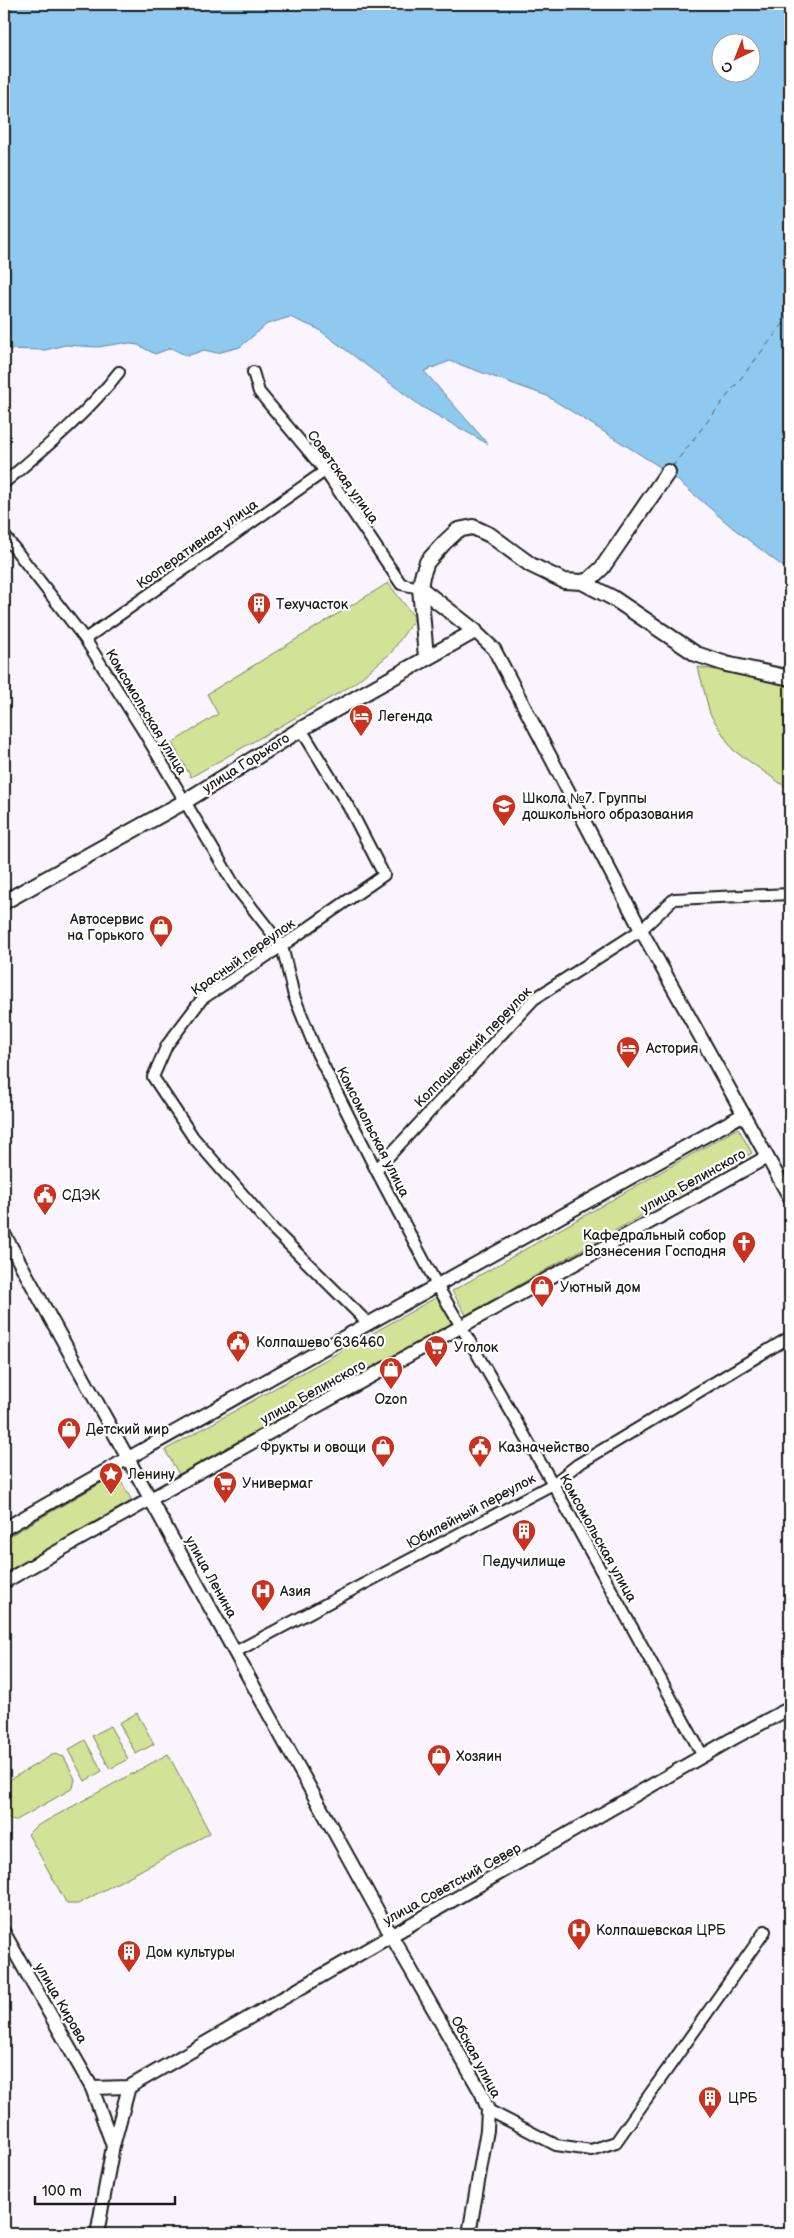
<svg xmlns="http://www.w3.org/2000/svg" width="794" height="2238" font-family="'Balsamiq Sans',sans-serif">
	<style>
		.green { fill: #d2e296; stroke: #777f59 }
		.water { fill: #8fc9ef; stroke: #61849b; fill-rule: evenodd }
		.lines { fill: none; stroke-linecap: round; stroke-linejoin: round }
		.ferry { stroke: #445966; stroke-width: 1; stroke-dasharray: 6 5; stroke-linecap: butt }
		.minor-casing { stroke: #1c1c1c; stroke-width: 14 }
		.tertiary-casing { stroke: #1c1c1c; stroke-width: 16 }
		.secondary-casing { stroke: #1c1c1c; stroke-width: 18 }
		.minor { stroke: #fff; stroke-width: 10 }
		.tertiary { stroke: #fff; stroke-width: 12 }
		.secondary { stroke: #fff; stroke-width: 14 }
		.labels { text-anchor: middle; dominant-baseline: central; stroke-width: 4.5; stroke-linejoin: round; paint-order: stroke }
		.street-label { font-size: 14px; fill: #1c1c1c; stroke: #fff }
		.poi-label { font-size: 14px; fill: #1c1c1c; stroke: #fff; text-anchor: start }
	</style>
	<rect width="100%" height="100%" fill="#f9f4fe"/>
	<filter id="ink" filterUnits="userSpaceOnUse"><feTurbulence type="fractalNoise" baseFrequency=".02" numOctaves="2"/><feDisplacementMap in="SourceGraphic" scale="10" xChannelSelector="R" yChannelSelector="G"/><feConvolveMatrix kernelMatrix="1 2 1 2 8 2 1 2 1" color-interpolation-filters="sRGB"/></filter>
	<g filter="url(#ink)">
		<g class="green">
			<path d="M388,583l27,35 -24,35 -40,33 -160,91 -19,-34 46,-29 -11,-20z"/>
			<path d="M698,667l92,16v107l-57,-40 -23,-36z"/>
			<path d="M738,1128l14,25 -286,162 -14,-24z"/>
			<path d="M437,1297l15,27 -272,152 -15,-26z"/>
			<path d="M117,1474l15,27 -128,73v-35z"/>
			<path d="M137,1713l17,31 -18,10 -17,-31z"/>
			<path d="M110,1726l18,33 -18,10 -18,-33z"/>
			<path d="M85,1740l17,31 -17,10 -17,-31z"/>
			<path d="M54,1754l10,3 11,22 -2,9 -58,33 -8,-2 -3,-6v-30z"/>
			<path d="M168,1754l42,79 -132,71h-11l-39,-70 7,-7z"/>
		</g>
		<path class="water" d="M4,4h786v568l-57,-44 -65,-56 -121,-76 -97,-35 -26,10 64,73 -66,-37 -104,-78 -28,-12 -23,7 -27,23 -23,6 -13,-3 -17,6 -16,-8 -16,6 -17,-9 -15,-2 -25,4 -33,-2 -20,5 -41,-1zM722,42h30v30h-30z"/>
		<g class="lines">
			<path class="ferry" d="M672,467l118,-152"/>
			<g class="minor-casing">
				<g id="minor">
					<path d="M253,372l6,20 66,79 76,113 19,4"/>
					<path d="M4,483c41,-35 82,-68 115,-111"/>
					<path d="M4,535l81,104 57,90 93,157 47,60 12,50 23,57 59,117 62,117 115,197 150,272"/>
					<path d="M85,639l240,-168"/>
					<path d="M301,729l50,82 33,64 -102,71 -80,53 -35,46 -14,32 40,60 79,91 97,96"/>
					<path d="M376,1170l158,-171 107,-69 33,-31 116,-5"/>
					<path d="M235,1652l318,-168 24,-19 213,-128"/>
					<path d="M488,2110l68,35 35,5 25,-8 149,-211"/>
				</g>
			</g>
			<g class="tertiary-casing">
				<g id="tertiary">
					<path d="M475,631l19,18 147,281 149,268"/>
					<path d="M4,1234l387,701 91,159 6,16 -1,20 -18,104"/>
					<path d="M4,1529c245,-141 493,-276 740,-415"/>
					<path d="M4,1582c253,-145 509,-283 763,-425"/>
					<path d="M4,1933l88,155 21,58"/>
					<path d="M92,2088l37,-1 603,-348 58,-31"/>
					<path d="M97,2234l16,-88 16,-59"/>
				</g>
			</g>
			<g class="secondary-casing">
				<g id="secondary">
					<path d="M582,582l7,-2 13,-12 66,-96"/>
					<path d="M426,657l-6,-69 2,-12 5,-14 17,-19 14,-13 15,-3 17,8 41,30 33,16 18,1 31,16 83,56 30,10 64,14"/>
					<path d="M4,902l180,-100 117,-73 174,-98 -55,-43"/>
				</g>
			</g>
			<use href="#minor" class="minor"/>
			<use href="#tertiary" class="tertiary"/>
			<use href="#secondary" class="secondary"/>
		</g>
	</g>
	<defs>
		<g id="building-pin" transform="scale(1.25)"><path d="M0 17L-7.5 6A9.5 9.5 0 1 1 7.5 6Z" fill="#c8321e" stroke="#fff"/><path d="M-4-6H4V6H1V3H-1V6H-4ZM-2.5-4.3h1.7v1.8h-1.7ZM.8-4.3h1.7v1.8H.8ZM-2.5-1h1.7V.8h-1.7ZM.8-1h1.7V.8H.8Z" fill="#fff"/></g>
		<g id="hotel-pin" transform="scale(1.25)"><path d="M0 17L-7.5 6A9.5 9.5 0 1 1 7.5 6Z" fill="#c8321e" stroke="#fff"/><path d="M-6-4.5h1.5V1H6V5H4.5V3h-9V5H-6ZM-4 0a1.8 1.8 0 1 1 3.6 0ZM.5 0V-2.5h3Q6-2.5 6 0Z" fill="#fff"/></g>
		<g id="school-pin" transform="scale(1.25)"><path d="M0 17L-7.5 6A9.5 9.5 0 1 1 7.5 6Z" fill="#c8321e" stroke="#fff"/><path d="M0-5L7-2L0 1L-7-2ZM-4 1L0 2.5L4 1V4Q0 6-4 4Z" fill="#fff"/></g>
		<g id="shop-pin" transform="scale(1.25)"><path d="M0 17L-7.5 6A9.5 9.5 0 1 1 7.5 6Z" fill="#c8321e" stroke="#fff"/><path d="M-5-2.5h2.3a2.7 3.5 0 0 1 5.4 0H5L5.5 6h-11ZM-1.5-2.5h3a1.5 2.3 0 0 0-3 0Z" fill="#fff"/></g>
		<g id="civic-pin" transform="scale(1.25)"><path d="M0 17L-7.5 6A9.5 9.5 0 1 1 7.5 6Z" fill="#c8321e" stroke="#fff"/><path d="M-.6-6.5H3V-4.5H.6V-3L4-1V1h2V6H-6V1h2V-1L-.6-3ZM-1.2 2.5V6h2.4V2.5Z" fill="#fff"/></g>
		<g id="church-pin" transform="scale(1.25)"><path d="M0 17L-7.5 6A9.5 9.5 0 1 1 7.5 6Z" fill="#c8321e" stroke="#fff"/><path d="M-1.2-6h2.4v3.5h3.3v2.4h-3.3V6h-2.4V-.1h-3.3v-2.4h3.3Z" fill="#fff"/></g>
		<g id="supermarket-pin" transform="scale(1.25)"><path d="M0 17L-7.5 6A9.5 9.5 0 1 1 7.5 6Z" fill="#c8321e" stroke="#fff"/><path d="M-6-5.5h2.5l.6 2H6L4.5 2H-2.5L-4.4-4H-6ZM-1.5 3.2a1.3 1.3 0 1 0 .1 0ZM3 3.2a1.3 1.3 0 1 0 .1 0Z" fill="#fff"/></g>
		<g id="sight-pin" transform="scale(1.25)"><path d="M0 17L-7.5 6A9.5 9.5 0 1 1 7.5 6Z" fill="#c8321e" stroke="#fff"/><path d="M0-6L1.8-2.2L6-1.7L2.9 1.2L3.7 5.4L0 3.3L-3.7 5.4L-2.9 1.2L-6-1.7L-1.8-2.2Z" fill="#fff"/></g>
		<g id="hospital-pin" transform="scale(1.25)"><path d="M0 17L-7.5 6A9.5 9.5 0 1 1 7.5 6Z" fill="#c8321e" stroke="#fff"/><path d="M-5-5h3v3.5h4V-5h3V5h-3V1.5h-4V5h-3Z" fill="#fff"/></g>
	</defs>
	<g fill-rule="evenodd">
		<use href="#building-pin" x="259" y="604"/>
		<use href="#hotel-pin" x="361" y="716"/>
		<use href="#school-pin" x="504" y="806"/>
		<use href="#shop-pin" x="161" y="927"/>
		<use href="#hotel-pin" x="628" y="1048"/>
		<use href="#civic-pin" x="45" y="1195"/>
		<use href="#church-pin" x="744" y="1243"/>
		<use href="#shop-pin" x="542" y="1287"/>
		<use href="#civic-pin" x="238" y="1342"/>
		<use href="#supermarket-pin" x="436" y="1347"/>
		<use href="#shop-pin" x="391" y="1369"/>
		<use href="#shop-pin" x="69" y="1429"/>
		<use href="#shop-pin" x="383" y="1447"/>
		<use href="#civic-pin" x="480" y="1447"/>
		<use href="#sight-pin" x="111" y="1474"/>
		<use href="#supermarket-pin" x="225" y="1483"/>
		<use href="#building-pin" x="524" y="1531"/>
		<use href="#hospital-pin" x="263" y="1591"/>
		<use href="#shop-pin" x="439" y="1756"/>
		<use href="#hospital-pin" x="579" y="1930"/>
		<use href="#building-pin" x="129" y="1952"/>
		<use href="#building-pin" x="710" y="2098"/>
	</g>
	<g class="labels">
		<g class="street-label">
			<text transform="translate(343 477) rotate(54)">Советская улица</text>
			<text transform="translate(197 544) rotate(-35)">Кооперативная улица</text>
			<text transform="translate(146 712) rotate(59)">Комсомольская улица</text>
			<text transform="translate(246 763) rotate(-32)">улица Горького</text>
			<text transform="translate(243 957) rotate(-35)">Красный переулок</text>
			<text transform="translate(473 1047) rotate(-46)">Колпашевский переулок</text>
			<text transform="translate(373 1132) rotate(63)">Комсомольская улица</text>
			<text transform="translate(693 1181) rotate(-29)">улица Белинского</text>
			<text transform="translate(313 1392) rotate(-29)">улица Белинского</text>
			<text transform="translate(471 1511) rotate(-28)">Юбилейный переулок</text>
			<text transform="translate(598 1538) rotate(61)">Комсомольская улица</text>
			<text transform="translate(211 1577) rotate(61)">улица Ленина</text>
			<text transform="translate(452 1884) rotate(-29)">улица Советский Север</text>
			<text transform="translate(61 2003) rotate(60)">улица Кирова</text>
			<text transform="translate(476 2057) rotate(62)">Обская улица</text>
		</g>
		<g class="poi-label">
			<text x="276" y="604">Техучасток</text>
			<text x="378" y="716">Легенда</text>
			<text x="522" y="798">Школа №7. Группы<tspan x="522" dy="16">дошкольного образования</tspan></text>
			<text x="144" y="919" text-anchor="end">Автосервис<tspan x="144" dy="16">на Горького</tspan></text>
			<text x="646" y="1048">Астория</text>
			<text x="62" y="1195">СДЭК</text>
			<text x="726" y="1235" text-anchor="end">Кафедральный собор<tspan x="726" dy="16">Вознесения Господня</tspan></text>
			<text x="560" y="1287">Уютный дом</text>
			<text x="256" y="1342">Колпашево 636460</text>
			<text x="454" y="1347">Уголок</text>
			<text x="391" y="1399" text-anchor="middle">Ozon</text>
			<text x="86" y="1429">Детский мир</text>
			<text x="366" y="1447" text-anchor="end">Фрукты и овощи</text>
			<text x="498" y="1447">Казначейство</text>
			<text x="128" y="1474">Ленину</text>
			<text x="242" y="1483">Универмаг</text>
			<text x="524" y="1561" text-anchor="middle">Педучилище</text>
			<text x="280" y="1591">Азия</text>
			<text x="456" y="1756">Хозяин</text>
			<text x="596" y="1930">Колпашевская ЦРБ</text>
			<text x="146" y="1952">Дом культуры</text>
			<text x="728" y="2098">ЦРБ</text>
		</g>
	</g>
	<rect width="794" height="2238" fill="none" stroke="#fff" stroke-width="20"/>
	<rect x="10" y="10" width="774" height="2218" fill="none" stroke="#1c1c1c" stroke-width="2" filter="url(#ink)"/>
	<g transform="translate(736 58) rotate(223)"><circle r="24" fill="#ffffff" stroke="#a4a4a4"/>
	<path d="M0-4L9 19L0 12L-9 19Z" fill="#c8321e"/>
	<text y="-8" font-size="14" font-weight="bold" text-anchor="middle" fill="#1c1c1c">С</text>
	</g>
	<path d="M35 2196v8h140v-8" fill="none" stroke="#1c1c1c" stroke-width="2.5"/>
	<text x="42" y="2196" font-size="15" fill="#1c1c1c" stroke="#ffffff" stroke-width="4" paint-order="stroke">100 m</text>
</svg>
